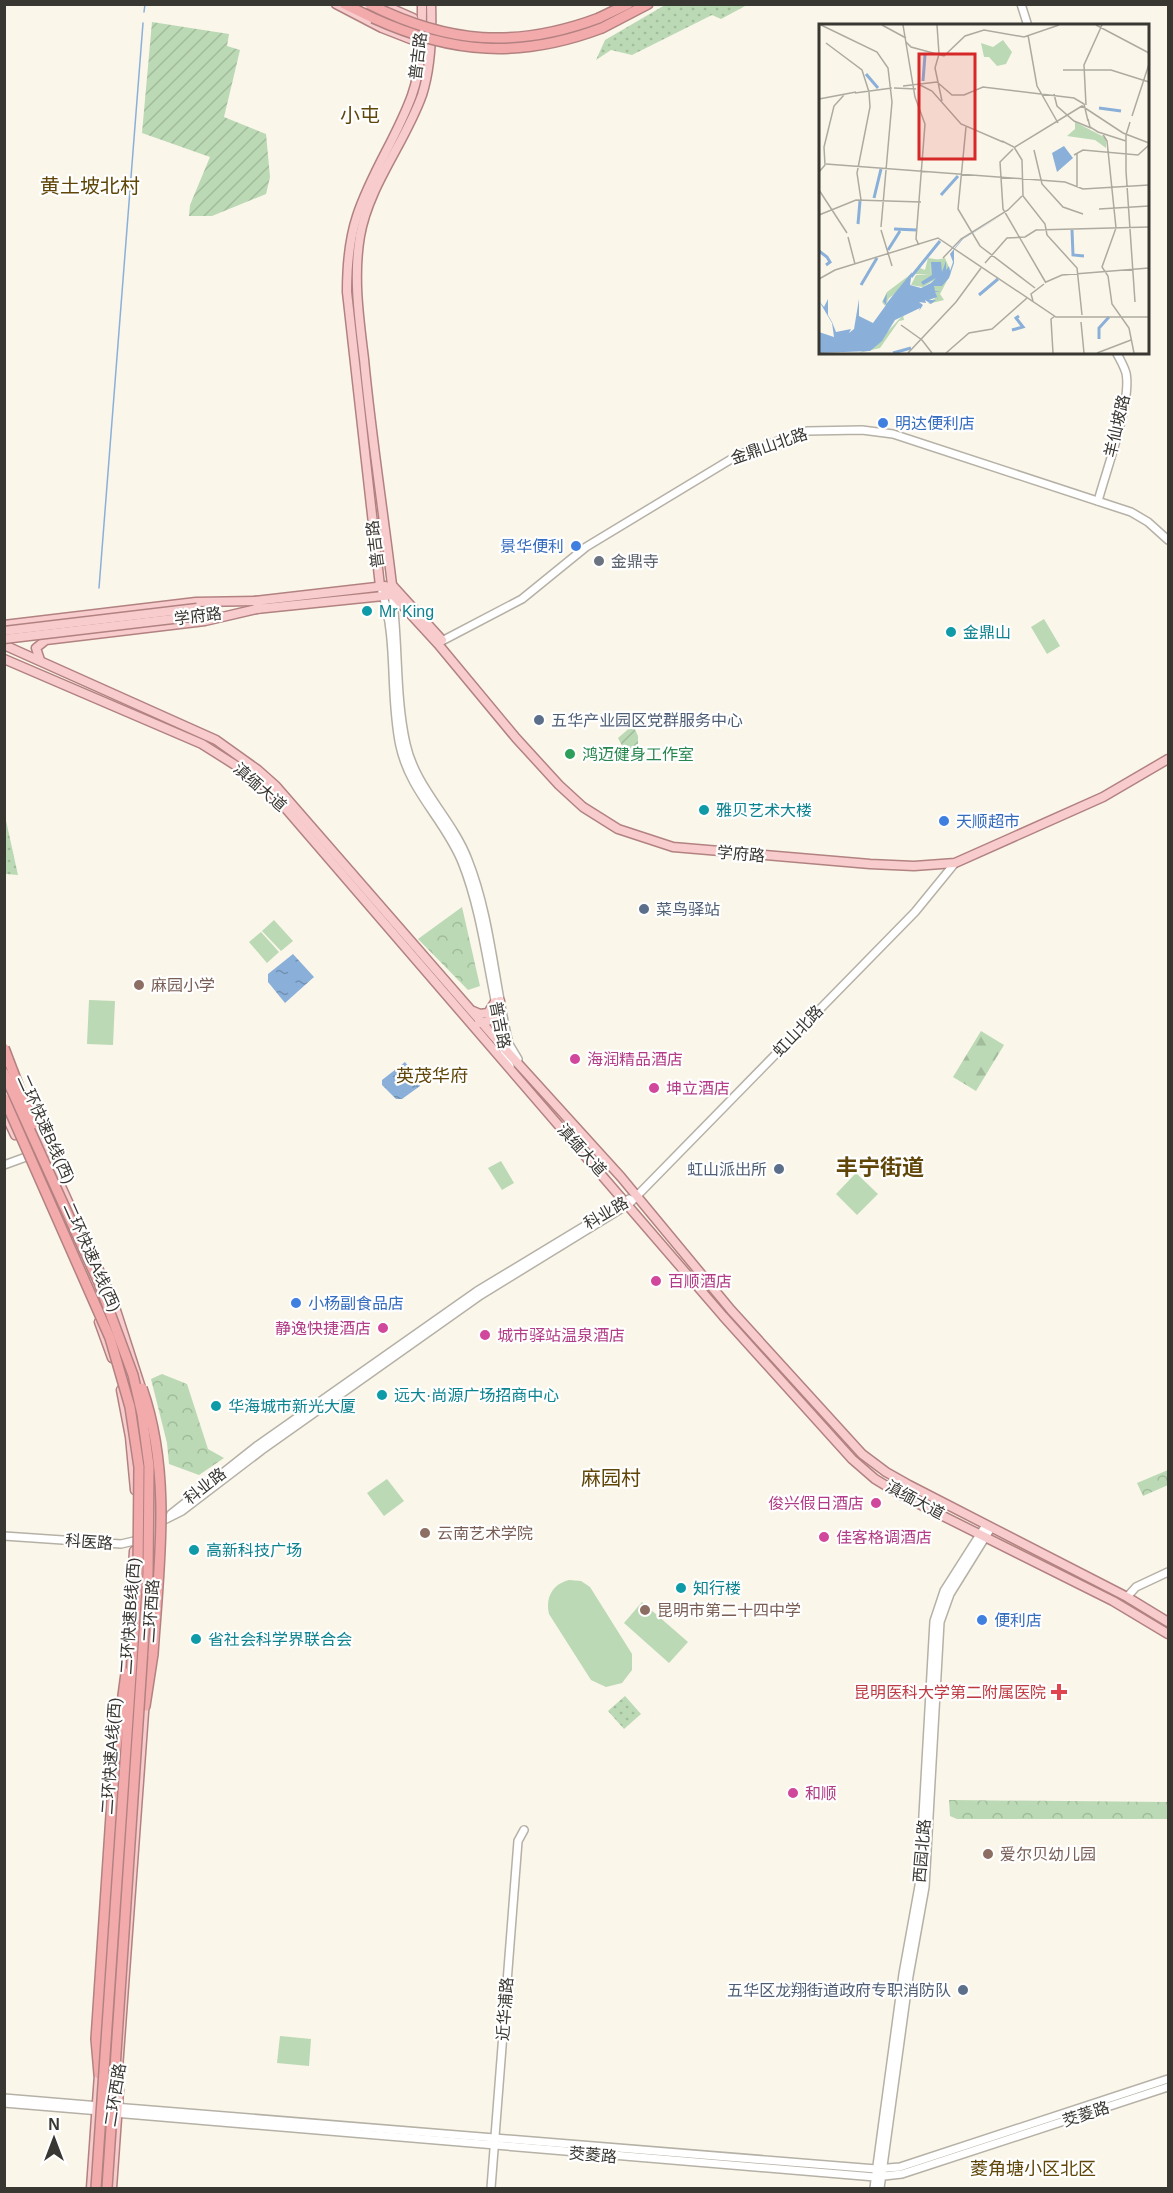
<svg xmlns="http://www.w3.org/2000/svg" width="1173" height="2193" font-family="Arial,'Noto Sans SC',sans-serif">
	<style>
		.grass { fill: url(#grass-dots) }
		.forest { fill: url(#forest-firs) }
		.park { fill: url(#park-crowns) }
		.garden { fill: url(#garden-furrows) }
		.pitch { fill: #bad9b4 }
		.water { fill: url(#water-ripples) }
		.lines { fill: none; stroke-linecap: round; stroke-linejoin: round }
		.stream { stroke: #8ab0da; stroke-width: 1.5 }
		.secondary-casing { stroke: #b6b1a6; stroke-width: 10 }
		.primary-casing { stroke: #b28281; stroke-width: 11 }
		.highway-casing { stroke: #b28281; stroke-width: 12 }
		.secondary { stroke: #fff; stroke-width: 7 }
		.primary { stroke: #f8cccd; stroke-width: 8 }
		.highway { stroke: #f3aaab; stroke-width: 9 }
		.primary-bridge-casing { stroke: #b28281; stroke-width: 11; stroke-linecap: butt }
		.highway-bridge-casing { stroke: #b28281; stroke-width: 12; stroke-linecap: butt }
		.primary-bridge { stroke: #f8cccd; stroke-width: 8 }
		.highway-bridge { stroke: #f3aaab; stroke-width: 9 }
		.shop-dot { fill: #3f7fe0; stroke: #fff; stroke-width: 2 }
		.worship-dot { fill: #6b7280; stroke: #fff; stroke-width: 2 }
		.culture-dot { fill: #0f9aa8; stroke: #fff; stroke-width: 2 }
		.service-dot { fill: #5c6f8a; stroke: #fff; stroke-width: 2 }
		.leisure-dot { fill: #2e9e5b; stroke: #fff; stroke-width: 2 }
		.education-dot { fill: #8d6e63; stroke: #fff; stroke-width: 2 }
		.hotel-dot { fill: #d1479c; stroke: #fff; stroke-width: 2 }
		.health-dot { fill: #e0444e; stroke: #fff; stroke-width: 2 }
		.labels { text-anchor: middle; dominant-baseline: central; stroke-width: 4.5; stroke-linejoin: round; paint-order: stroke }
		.street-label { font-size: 16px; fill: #393732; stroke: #fff }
		.shop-label { font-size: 16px; fill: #366cbe; stroke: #fff; text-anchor: start }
		.worship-label { font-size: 16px; fill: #5b616d; stroke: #fff; text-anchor: start }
		.culture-label { font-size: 16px; fill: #0d838f; stroke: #fff; text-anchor: start }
		.service-label { font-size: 16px; fill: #4e5e75; stroke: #fff; text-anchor: start }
		.leisure-label { font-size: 16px; fill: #27864d; stroke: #fff; text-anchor: start }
		.education-label { font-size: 16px; fill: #785e54; stroke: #fff; text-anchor: start }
		.hotel-label { font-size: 16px; fill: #b23c85; stroke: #fff; text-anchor: start }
		.health-label { font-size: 16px; fill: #be3a42; stroke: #fff; text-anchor: end }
		.neighbourhood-label { font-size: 18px; fill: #604609; stroke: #fff }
		.quarter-label { font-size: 20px; fill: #604609; stroke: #fff }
		.district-label { font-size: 22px; font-weight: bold; fill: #604609; stroke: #fff }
		.inset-river { fill: none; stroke: #8ab0da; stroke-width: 3 }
		.inset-road { fill: none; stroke: #adaaa0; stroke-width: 1.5 }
		.view { fill: #d62828; fill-opacity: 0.15; stroke: #d62828; stroke-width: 3 }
		.inset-edge { fill: none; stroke: #393732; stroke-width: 3 }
	</style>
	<defs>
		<pattern id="grass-dots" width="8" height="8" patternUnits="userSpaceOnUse" patternTransform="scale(1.5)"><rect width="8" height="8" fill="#bad9b4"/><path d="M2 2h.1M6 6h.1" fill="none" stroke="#a1bb9b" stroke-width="1.8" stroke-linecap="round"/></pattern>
		<pattern id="forest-firs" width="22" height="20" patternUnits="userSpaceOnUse" patternTransform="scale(1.5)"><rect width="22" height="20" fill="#bad9b4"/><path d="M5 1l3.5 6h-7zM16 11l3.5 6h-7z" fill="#a1bb9b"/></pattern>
		<pattern id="park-crowns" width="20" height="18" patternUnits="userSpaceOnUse" patternTransform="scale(1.5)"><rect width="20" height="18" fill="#bad9b4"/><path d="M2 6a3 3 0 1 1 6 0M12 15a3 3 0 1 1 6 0" fill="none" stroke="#a1bb9b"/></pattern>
		<pattern id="garden-furrows" width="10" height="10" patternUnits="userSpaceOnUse" patternTransform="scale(1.5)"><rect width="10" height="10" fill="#bad9b4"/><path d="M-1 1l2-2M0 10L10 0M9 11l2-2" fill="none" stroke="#a1bb9b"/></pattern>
		<pattern id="water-ripples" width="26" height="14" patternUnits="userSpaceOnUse" patternTransform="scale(1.5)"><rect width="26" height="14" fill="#8ab0da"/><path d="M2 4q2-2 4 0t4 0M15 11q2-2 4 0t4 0" fill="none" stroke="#7290b1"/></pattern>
	</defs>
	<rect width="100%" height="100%" fill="#fbf6ea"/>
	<g class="grass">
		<path d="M665,5h82l-26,14 -9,-4 -80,40 -21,-5 -15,10 9,-20z"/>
		<path d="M5,816l13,59 -12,-1 -1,5z"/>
		<path d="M625,1696l16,18 -17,15 -16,-18z"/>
	</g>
	<path class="forest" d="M981,1031l23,14 -28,46 -23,-14z"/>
	<g class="park">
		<path d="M462,907l18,79 -12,4 -50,-51z"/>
		<path d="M162,1374l25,10 21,65 16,9 -25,17 -30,-11 -2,-21 -16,-64z"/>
		<path d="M1168,1470v15l-25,11 -6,-13z"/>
		<path d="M949,1800l219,2v17h-211l-7,-3z"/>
	</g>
	<g class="garden">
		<path d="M152,22l77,12 -2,12 13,4 -16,67 42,17 4,43 -4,17 -54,22h-23l1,-11 20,-48 -68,-24z"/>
		<path d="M633,725l5,11v15l-10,6 -10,-19z"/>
	</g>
	<g class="pitch">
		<path d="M1044,619l16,27 -13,8 -16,-27z"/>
		<path d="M274,920l19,21 -12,10 -19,-20z"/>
		<path d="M261,932l18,20 -12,11 -18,-21z"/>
		<path d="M89,1000l26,1 -2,44 -26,-1z"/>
		<path d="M501,1161l13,22 -12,7 -14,-22z"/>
		<path d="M856,1173l22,21 -21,21 -21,-21z"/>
		<path d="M387,1479l17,22 -20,15 -17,-23z"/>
		<path d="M569,1580l12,1 9,6 42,67v16l-10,13 -16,4 -15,-7 -42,-66c-4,-17 4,-30 20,-34z"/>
		<path d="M642,1602l46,40 -19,21 -45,-40z"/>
		<path d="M280,2036l31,3 -2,27 -32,-3z"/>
	</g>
	<g class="water">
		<path d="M293,954l21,23 -29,26 -17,-21v-8z"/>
		<path d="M405,1062l15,19v5l-18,13h-6l-14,-14v-5z"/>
	</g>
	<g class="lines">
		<g class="stream">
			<path d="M144,12l1,-8"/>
			<path d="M99,588l44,-565"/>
		</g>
		<g class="secondary-casing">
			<g id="secondary">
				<path d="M1021,4l7,22"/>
				<path d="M1098,501c8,-30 34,-100 28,-128 -2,-7 -6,-14 -10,-21"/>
				<path d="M382,592c16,49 7,103 18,154 10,46 45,74 62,116 17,42 24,93 33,138 4,22 4,46 15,66"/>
				<path d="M392,593c7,50 3,102 14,151 10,45 46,74 62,116 23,58 26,123 41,184l9,15"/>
				<path d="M440,642l82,-43 64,-52 152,-92 69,-24 55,-1 31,4 238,78 17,10 20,18"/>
				<path d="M4,1165l22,-8"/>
				<path d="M171,1514l87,-69 219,-154 152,-92"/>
				<path d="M166,1519l16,-8 80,-61 219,-155 148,-91 286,-292 40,-49"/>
				<path d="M4,1536l117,8 13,-3 17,-11"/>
				<path d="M1127,1597l9,-10 32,-15"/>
				<path d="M4,2098l96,8"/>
				<path d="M4,2103l96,8"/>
				<path d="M114,2107l762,62 24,-2 268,-88"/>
				<path d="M114,2113l761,64 27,-3 266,-87"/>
				<path d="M491,2188l27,-347 6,-11"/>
				<path d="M874,2188l29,-214 16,-88 15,-265 10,-30 42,-66"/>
				<path d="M880,2188l29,-212 16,-89 15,-265 10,-28 41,-66"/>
			</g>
		</g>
		<g class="primary-casing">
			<g id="primary">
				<path d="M336,4l46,24 41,16"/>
				<path d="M381,4l32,14"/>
				<path d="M392,585c-9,-76 -21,-151 -28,-226 -5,-41 -11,-82 -4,-123 9,-51 45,-93 62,-141 9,-28 10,-62 9,-91"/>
				<path d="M392,585l50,55"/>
				<path d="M380,586l13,9 45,49 78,94 43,47 24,22 35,22 55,18 197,17 44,2 41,-3 148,-66 65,-38"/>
				<path d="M380,586l-33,-294c0,-25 2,-52 10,-76 14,-43 40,-79 55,-121 10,-28 10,-61 10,-91"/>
				<path d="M255,601l130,-15"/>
				<path d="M256,609l137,-14"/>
				<path d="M4,625l192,-23 64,-1"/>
				<path d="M4,645l212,95 42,30 18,16 227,261 118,130 110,133 131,144 24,18 23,13 218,112 41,25"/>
				<path d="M4,659l198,85 52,33 20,18 449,521 129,143 23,20 28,17 210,105 55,33"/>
				<path d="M40,660l-4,-12 10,-8 159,-19 56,-13"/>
				<path d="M473,1011l7,3 8,-1 7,-11"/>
				<path d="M479,1023c13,-1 21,-9 21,-22"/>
				<path d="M4,1111l11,24"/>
				<path d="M31,1120l82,181 30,93"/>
				<path d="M99,1322l13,36"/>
				<path d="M121,1390l9,47 5,53"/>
				<path d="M147,1668l8,-126 -1,-73"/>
				<path d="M126,1679l8,-128"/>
				<path d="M100,2056l22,-328"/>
				<path d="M116,2096l29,-397"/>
				<path d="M91,2188l8,-114"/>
				<path d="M112,2188l7,-98"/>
			</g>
		</g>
		<g class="highway-casing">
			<g id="highway">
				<path d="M344,4l29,14"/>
				<path d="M599,18l29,-14"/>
				<path d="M602,28l46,-24"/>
				<path d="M145,1706l8,-52"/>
				<path d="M99,2074l-3,-35 19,-284"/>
			</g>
		</g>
		<use href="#secondary" class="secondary"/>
		<use href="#primary" class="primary"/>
		<use href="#highway" class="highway"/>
		<g class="primary-bridge-casing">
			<g id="primary-bridge">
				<path d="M4,631l193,-23"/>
				<path d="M4,639l194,-23"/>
			</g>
		</g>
		<g class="highway-bridge-casing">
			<g id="highway-bridge">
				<path d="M369,4c79,40 147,45 230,14"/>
				<path d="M373,18c79,36 147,41 229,10"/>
				<path d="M4,1048l29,76"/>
				<path d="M4,1073l95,210 34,92 9,39 7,52 -1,107 -41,615"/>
				<path d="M4,1098l106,240 20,69 9,60 -1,105 -42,616"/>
				<path d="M142,1388c30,86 17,177 11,266"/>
				<path d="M115,1755l11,-82"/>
			</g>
		</g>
		<use href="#primary-bridge" class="primary-bridge"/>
		<use href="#highway-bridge" class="highway-bridge"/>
	</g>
	<g class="shop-dot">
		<circle cx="883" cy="423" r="6"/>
		<circle cx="576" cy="546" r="6"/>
		<circle cx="944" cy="821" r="6"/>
		<circle cx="296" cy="1303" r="6"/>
		<circle cx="982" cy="1620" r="6"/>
	</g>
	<circle class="worship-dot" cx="599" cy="561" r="6"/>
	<g class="culture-dot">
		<circle cx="367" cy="611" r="6"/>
		<circle cx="951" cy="632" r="6"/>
		<circle cx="704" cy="810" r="6"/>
		<circle cx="382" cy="1395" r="6"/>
		<circle cx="216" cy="1406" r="6"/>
		<circle cx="194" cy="1550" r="6"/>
		<circle cx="681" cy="1588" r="6"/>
		<circle cx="196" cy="1639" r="6"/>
	</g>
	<g class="service-dot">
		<circle cx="539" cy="720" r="6"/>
		<circle cx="644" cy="909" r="6"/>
		<circle cx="779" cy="1169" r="6"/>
		<circle cx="963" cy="1990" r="6"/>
	</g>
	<circle class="leisure-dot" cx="570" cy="754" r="6"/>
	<g class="education-dot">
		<circle cx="139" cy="985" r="6"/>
		<circle cx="425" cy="1533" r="6"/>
		<circle cx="645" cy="1610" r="6"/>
		<circle cx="988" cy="1854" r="6"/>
	</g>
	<g class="hotel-dot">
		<circle cx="575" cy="1059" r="6"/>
		<circle cx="654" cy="1088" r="6"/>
		<circle cx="656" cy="1281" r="6"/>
		<circle cx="383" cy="1328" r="6"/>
		<circle cx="485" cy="1335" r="6"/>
		<circle cx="876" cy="1503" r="6"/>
		<circle cx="824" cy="1537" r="6"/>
		<circle cx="793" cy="1793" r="6"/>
	</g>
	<path class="health-dot" d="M1056 1683h6v6h6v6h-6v6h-6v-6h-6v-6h6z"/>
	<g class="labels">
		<g class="street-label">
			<text transform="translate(418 56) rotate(-83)">普吉路</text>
			<text transform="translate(1117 426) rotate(-77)">羊仙坡路</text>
			<text transform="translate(769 446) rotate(-19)">金鼎山北路</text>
			<text transform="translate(375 544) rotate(-97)">普吉路</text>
			<text transform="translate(198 616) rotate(-7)">学府路</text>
			<text transform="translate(260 787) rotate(41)">滇缅大道</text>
			<text transform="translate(741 854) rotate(5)">学府路</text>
			<text transform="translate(500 1025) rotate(79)">普吉路</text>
			<text transform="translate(798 1031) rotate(-46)">虹山北路</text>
			<text transform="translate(46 1129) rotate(66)">二环快速B线(西)</text>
			<text transform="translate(582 1150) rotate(48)">滇缅大道</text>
			<text transform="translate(606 1213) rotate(-30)">科业路</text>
			<text transform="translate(92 1257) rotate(66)">二环快速A线(西)</text>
			<text transform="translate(205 1486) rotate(-38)">科业路</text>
			<text transform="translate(915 1500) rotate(28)">滇缅大道</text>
			<text transform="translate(89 1542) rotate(4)">科医路</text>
			<text transform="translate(151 1611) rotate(-86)">二环西路</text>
			<text transform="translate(130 1616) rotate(-86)">二环快速B线(西)</text>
			<text transform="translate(111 1756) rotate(-86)">二环快速A线(西)</text>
			<text transform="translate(922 1851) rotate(-85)">西园北路</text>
			<text transform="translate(505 2009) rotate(-86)">近华浦路</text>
			<text transform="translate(115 2095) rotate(-81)">二环西路</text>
			<text transform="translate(1086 2114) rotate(-18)">茭菱路</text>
			<text transform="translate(593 2155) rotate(5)">茭菱路</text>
		</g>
		<g class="shop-label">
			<text x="895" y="423">明达便利店</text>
			<text x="564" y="546" text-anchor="end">景华便利</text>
			<text x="956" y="821">天顺超市</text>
			<text x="308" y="1303">小杨副食品店</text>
			<text x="994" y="1620">便利店</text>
		</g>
		<g class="worship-label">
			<text x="611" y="561">金鼎寺</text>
		</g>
		<g class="culture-label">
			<text x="379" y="611">Mr King</text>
			<text x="963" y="632">金鼎山</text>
			<text x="716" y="810">雅贝艺术大楼</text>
			<text x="394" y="1395">远大·尚源广场招商中心</text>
			<text x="228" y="1406">华海城市新光大厦</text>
			<text x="206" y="1550">高新科技广场</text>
			<text x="693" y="1588">知行楼</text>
			<text x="208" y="1639">省社会科学界联合会</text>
		</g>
		<g class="service-label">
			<text x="551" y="720">五华产业园区党群服务中心</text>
			<text x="656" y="909">菜鸟驿站</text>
			<text x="767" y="1169" text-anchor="end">虹山派出所</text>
			<text x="951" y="1990" text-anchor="end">五华区龙翔街道政府专职消防队</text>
		</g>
		<g class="leisure-label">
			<text x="582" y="754">鸿迈健身工作室</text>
		</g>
		<g class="education-label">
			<text x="151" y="985">麻园小学</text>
			<text x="437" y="1533">云南艺术学院</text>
			<text x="657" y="1610">昆明市第二十四中学</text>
			<text x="1000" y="1854">爱尔贝幼儿园</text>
		</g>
		<g class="hotel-label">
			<text x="587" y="1059">海润精品酒店</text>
			<text x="666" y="1088">坤立酒店</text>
			<text x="668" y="1281">百顺酒店</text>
			<text x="371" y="1328" text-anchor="end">静逸快捷酒店</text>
			<text x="497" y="1335">城市驿站温泉酒店</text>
			<text x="864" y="1503" text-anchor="end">俊兴假日酒店</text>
			<text x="836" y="1537">佳客格调酒店</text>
			<text x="805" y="1793">和顺</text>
		</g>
		<g class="health-label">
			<text x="1046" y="1692">昆明医科大学第二附属医院</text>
		</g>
		<g class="neighbourhood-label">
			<text x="432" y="1076">英茂华府</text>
			<text x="1033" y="2169">菱角塘小区北区</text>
		</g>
		<g class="quarter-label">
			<text x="360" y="115">小屯</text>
			<text x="90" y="186">黄土坡北村</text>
			<text x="611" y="1478">麻园村</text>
		</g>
		<g class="district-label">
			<text x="880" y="1167">丰宁街道</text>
		</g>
	</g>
	<g transform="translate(819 24)">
		<rect width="330" height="330" fill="#fbf6ea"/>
		<path d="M109,234l13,2 -10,2 -1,12h-18l8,-10v4l5,2z" fill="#bad9b4"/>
		<path d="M184,16l9,12 -6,12 -9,2 -8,-9h-5l-3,-14 12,4z" fill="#bad9b4"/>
		<path d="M256,98l31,16v10l-11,-8 -28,-4 8,-7zM126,234l5,12 -27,17 -12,-2 5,-10 14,-1 1,-13zM132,249l-11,21 4,6 -16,4 7,-6 -5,-12zM92,250l-9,15 -13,9 -4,8 -3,-4 5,-10zM84,291l1,5 -5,1 -19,27 -21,5 18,-10z" fill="#bad9b4"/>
		<path d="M245,122l9,12 -16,14 -5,-19zM184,191l-40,24 -9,11v13l-5,15 -7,8h-8l1,5h6l-6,1 4,9 -2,-4 -8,3h7l-5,4 -6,-4 1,3 -7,-1 4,3 -4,6 1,-3 -25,12 -13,21 -12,10 -51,2v-21l15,5 -2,-14 -13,-22 5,6 4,-8v16l4,7 4,10 15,-3 -2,4 5,-4 5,-30v17l14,7 13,-18 -3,-4 4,-8 -1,11 26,-32 -2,13 11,3 10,-5 5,-5 -13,7 -2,-3 11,-7 -1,-13h10l1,10 4,-11v9l3,-4 1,5 3,-9 -3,-8 12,-15z" fill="#8ab0da"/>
		<path class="inset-river" d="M47,50l12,14M104,57l2,-26M280,84l22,3M122,171l17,-19M55,174l7,-29M39,200l2,-23M75,205l23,1M253,206l1,25 11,1M69,226l12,-19M0,227l8,6 3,5 -4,3M92,253l29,-36M42,261l16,-27M160,271l19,-16M193,306l11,-3 -7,-9 3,-2M280,315v-11l10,-11M74,329l18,-5"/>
		<path class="inset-road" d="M2,1l56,27 11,16 4,34 -11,125M63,1l24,13M84,1l12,72 10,27 -9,115 3,6M118,1l2,29 -4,14 7,33M277,1l53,28M209,11l9,51 21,37M87,18l5,5 33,9 21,-20 19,-6 40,7 35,-12M7,19l36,27 7,22 1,15 -13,66 4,27M244,46h48l38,12M118,58l15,13h12l19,-8 91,11 10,6 4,17M101,61l12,6 29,33 42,18M84,62l34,-4M75,64l22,1M36,69l37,-5M235,70l3,12 17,15 17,7M0,75l37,-7M267,81l-2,-40 18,-40M313,92l17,-52M269,95l2,8 8,5 28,9M311,98l-4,13v36l9,131M147,103l-8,82 22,37 55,42M283,109l5,8 9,87 -14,39 6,9 4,28 17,24 5,25M183,117l12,6 8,13 1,36 22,28 2,11 30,33 5,47M196,123l67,-41 41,27 26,10M194,125l-13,13 3,47 43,74M215,126l8,34 21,23 20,7M258,129v34M255,131l9,-5 55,5 11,-10M7,140l239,18 18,7 66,-4M0,148l6,-7 -1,-18 10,-41 10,-11M0,166l28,43M280,185l50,-3M0,191l37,-15 65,2M62,206l11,36M29,213l7,27M124,234l18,-19 47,-29 14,-14M166,239l22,-25 18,-1 11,-7 113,-3M0,255l16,-9 103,-32 118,79h93M227,258l16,-7 87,-7M214,277l-2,-7 13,-10M262,298l3,31M82,301l21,15 10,13M89,329l48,-51 25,-34M127,329l23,-20 23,-4 35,-31M234,329l-2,-34 4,-3M278,329l34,-13"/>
		<path class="view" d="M100,30h56v105h-56z"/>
		<rect width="330" height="330" class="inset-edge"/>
	</g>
	<rect width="1173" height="2193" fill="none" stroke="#393732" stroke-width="12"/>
	<g transform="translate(54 2139)" stroke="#ffffff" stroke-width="4.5" paint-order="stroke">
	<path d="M0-4.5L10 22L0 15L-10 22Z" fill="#393732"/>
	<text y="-9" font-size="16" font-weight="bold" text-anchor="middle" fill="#393732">N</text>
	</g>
</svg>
